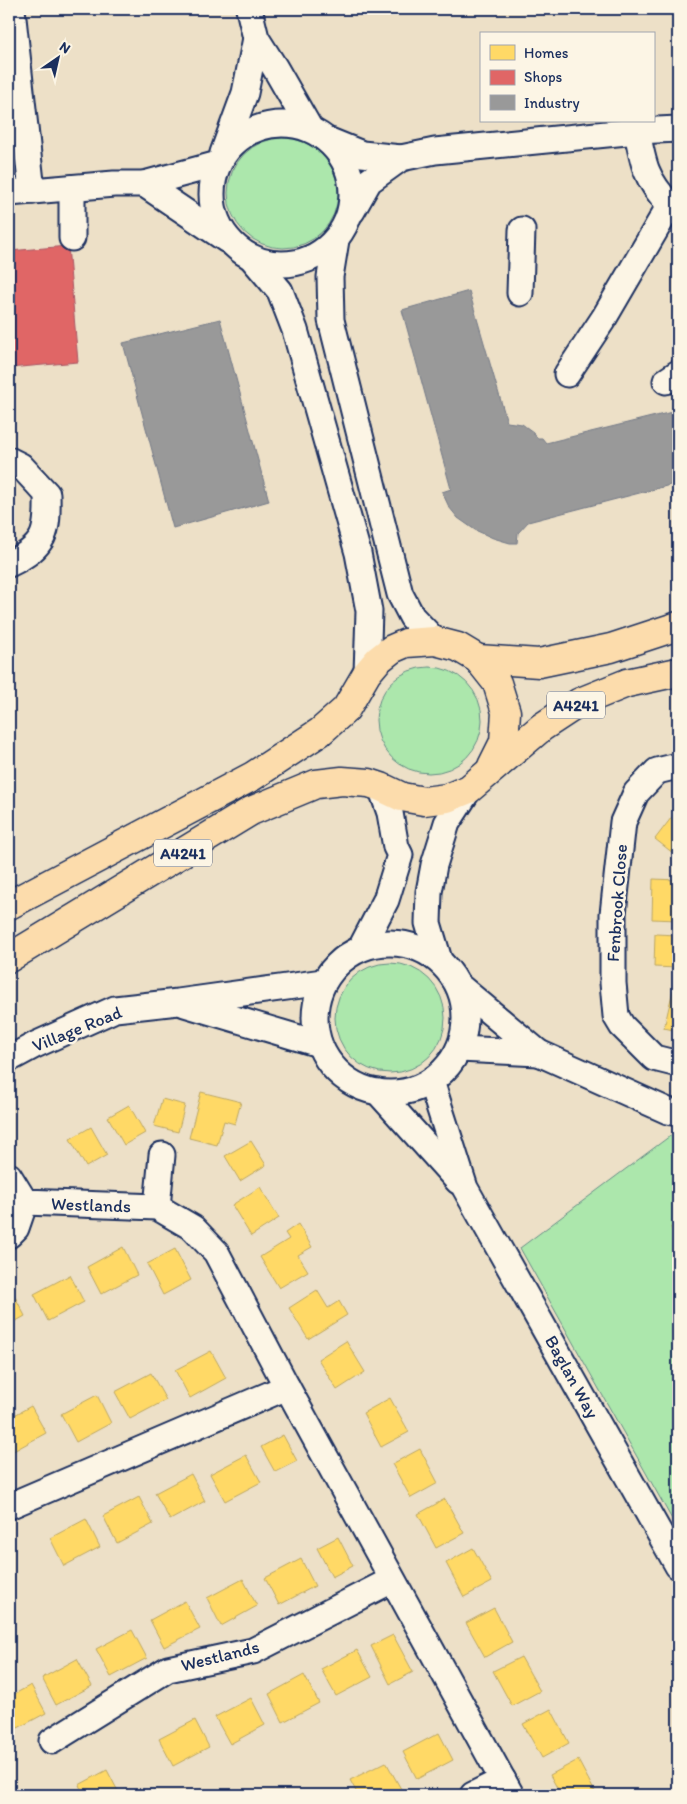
<svg xmlns="http://www.w3.org/2000/svg" width="687" height="1804" font-family="Itim,sans-serif">
	<style>
		.green { fill: #ace7ac; stroke: #648b85 }
		.homes { fill: #ffd966; stroke: #bba664 }
		.shops { fill: #e06666; stroke: #a55664 }
		.industry { fill: #999; stroke: #737987 }
		.lines { fill: none; stroke-linecap: round; stroke-linejoin: round }
		.minor-casing { stroke: #1b2f5e; stroke-width: 29 }
		.major-casing { stroke: #1b2f5e; stroke-width: 31 }
		.minor { stroke: #fcf5e5; stroke-width: 25 }
		.major { stroke: #fcdcac; stroke-width: 28 }
		.labels { text-anchor: middle; dominant-baseline: central; stroke-width: 5; stroke-linejoin: round; paint-order: stroke }
		.shield { fill: #fcf5e5; stroke: #5e6a86; stroke-width: 1 }
		.shield-label { font-size: 16px; font-weight: bold; fill: #1b2f5e }
		.street-label { font-size: 18px; fill: #1b2f5e; stroke: #fcf5e5 }
	</style>
	<rect width="100%" height="100%" fill="#ede0c7"/>
	<filter id="ink" filterUnits="userSpaceOnUse"><feTurbulence type="fractalNoise" baseFrequency=".02" numOctaves="2"/><feDisplacementMap in="SourceGraphic" scale="10" xChannelSelector="R" yChannelSelector="G"/><feConvolveMatrix kernelMatrix="1 2 1 2 8 2 1 2 1" color-interpolation-filters="sRGB"/></filter>
	<g filter="url(#ink)">
		<g class="green">
			<circle cx="283" cy="193" r="55"/>
			<circle cx="429" cy="720" r="53"/>
			<circle cx="390" cy="1018" r="55"/>
			<path d="M678,1130v400l-158,-282z"/>
		</g>
		<g class="homes">
			<path d="M678,809v48l-23,-18z"/>
			<path d="M653,879l25,1v40l-26,-1z"/>
			<path d="M655,934l23,1v33l-24,-1z"/>
			<path d="M673,990l5,1v40l-14,-3z"/>
			<path d="M201,1092l40,10 -6,22 -11,-3 -7,24 -28,-7z"/>
			<path d="M162,1099l23,6 -7,27 -24,-6z"/>
			<path d="M129,1105l16,28 -21,12 -16,-28z"/>
			<path d="M91,1127l16,28 -21,12 -16,-28z"/>
			<path d="M251,1141l15,24 -26,16 -15,-25z"/>
			<path d="M260,1187l19,31 -28,18 -19,-31z"/>
			<path d="M298,1224l14,23 -14,8 10,16 -29,17 -19,-31 29,-18 -4,-6z"/>
			<path d="M678,1225v26l-7,-24z"/>
			<path d="M123,1247l14,28 -36,19 -14,-27z"/>
			<path d="M175,1249l16,31 -28,15 -16,-31z"/>
			<path d="M70,1275l14,27 -36,19 -14,-27z"/>
			<path d="M11,1289l14,27 -16,9v-35z"/>
			<path d="M317,1290l11,18 11,-7 8,14 -39,24 -19,-31z"/>
			<path d="M346,1341l19,31 -28,18 -19,-31z"/>
			<path d="M211,1351l15,27 -36,20 -15,-28z"/>
			<path d="M151,1373l15,27 -36,19 -15,-27z"/>
			<path d="M97,1395l14,28 -35,19 -15,-28z"/>
			<path d="M390,1398l19,34 -28,15 -18,-34z"/>
			<path d="M31,1406l15,27 -36,20 -1,-35z"/>
			<path d="M283,1435l14,26 -22,11 -14,-25z"/>
			<path d="M420,1449l18,34 -27,15 -19,-34z"/>
			<path d="M246,1455l15,27 -36,19 -15,-27z"/>
			<path d="M191,1474l14,27 -35,19 -15,-27z"/>
			<path d="M139,1497l14,27 -36,19 -14,-27z"/>
			<path d="M445,1499l19,34 -28,15 -18,-34z"/>
			<path d="M86,1519l14,28 -36,19 -14,-28z"/>
			<path d="M338,1537l15,29 -21,11 -15,-29z"/>
			<path d="M473,1548l19,34 -28,15 -18,-34z"/>
			<path d="M301,1559l14,27 -36,19 -14,-27z"/>
			<path d="M243,1579l14,27 -36,20 -14,-28z"/>
			<path d="M185,1601l15,28 -36,18 -14,-27z"/>
			<path d="M494,1608l18,34 -27,15 -19,-34z"/>
			<path d="M132,1630l15,28 -36,19 -15,-28z"/>
			<path d="M393,1635l20,37 -23,12 -19,-38z"/>
			<path d="M357,1650l15,27 -36,19 -15,-27z"/>
			<path d="M521,1657l19,34 -28,15 -19,-35z"/>
			<path d="M77,1659l15,27 -36,19 -14,-27z"/>
			<path d="M304,1675l15,28 -36,19 -14,-28z"/>
			<path d="M31,1685l15,28 -28,15 -9,-17v-14z"/>
			<path d="M251,1698l14,27 -35,19 -15,-27z"/>
			<path d="M551,1709l18,34 -27,15 -19,-34z"/>
			<path d="M195,1720l14,27 -36,19 -14,-27z"/>
			<path d="M439,1733l14,27 -36,19 -14,-27z"/>
			<path d="M578,1760l18,34 -3,1h-32l-11,-20z"/>
			<path d="M386,1762l15,27 -13,6h-30l-8,-15z"/>
			<path d="M107,1770l13,25h-36l-5,-10z"/>
		</g>
		<path class="shops" d="M68,246l10,116 -69,6v-117z"/>
		<g class="industry">
			<path d="M469,291l38,131 15,2 11,8 4,6h5l4,5 130,-32 2,6v66l-150,39 -10,11 -1,10h-7l-17,-5 -18,-8 -17,-12 -9,-11 -7,-15 9,-3 -49,-179z"/>
			<path d="M220,319l49,182 -96,27 -50,-185z"/>
		</g>
		<g class="lines">
			<g class="minor-casing">
				<g id="minor">
					<path d="M12,9l20,182"/>
					<path d="M249,9l7,29 19,30 35,61"/>
					<circle cx="282" cy="194" r="70"/>
					<path d="M330,141l32,13 39,4 -32,23 -17,30"/>
					<path d="M223,153l22,-60 11,-55"/>
					<path d="M401,158l34,-7 202,-20 41,-2"/>
					<path d="M218,164l-74,20 83,56"/>
					<path d="M72,188v50"/>
					<path d="M9,193l105,-9h30"/>
					<path d="M336,240l-6,37 1,43 69,274 12,23 23,24"/>
					<path d="M252,258l28,33 15,39 63,223 11,58 -2,62"/>
					<path d="M520,293l2,-63"/>
					<path d="M567,374l37,-56 66,-113c-24,-25 -27,-41 -33,-74"/>
					<path d="M666,381l12,-8"/>
					<path d="M9,460l12,6 26,28c1,39 -1,52 -38,70"/>
					<path d="M678,766l-21,5 -21,22 -13,29 -10,92v69l3,33 6,10 32,32 24,6"/>
					<circle cx="390" cy="1018" r="75"/>
					<path d="M361,948l25,-48 14,-45 -4,-8 -6,-34 -9,-26"/>
					<path d="M439,960l-11,-37 1,-31 5,-27 13,-42 22,-34"/>
					<path d="M459,986l80,67 129,58 10,2"/>
					<path d="M185,1004l134,40"/>
					<path d="M459,1049l80,4"/>
					<path d="M9,1059l26,-14 80,-36 63,-7 145,-20"/>
					<path d="M431,1081l34,107 213,378"/>
					<path d="M378,1092l80,89"/>
					<path d="M9,1176l16,26 132,5 36,21 23,24 71,135 224,408"/>
					<path d="M157,1207l5,-52"/>
					<path d="M9,1235l7,-7 9,-26"/>
					<path d="M9,1506l278,-119"/>
					<path d="M52,1741l116,-72 85,-18 139,-71"/>
					<path d="M473,1795l30,-15"/>
				</g>
			</g>
			<g class="major-casing">
				<g id="major">
					<path d="M478,659l61,4 72,-15 67,-22"/>
					<path d="M9,905l244,-129 67,-44 26,-23 21,-36 11,-13 14,-11 14,-6 29,-2 23,6 20,12 19,24 9,29 -2,30 -12,24"/>
					<path d="M9,958l242,-147 65,-27 26,-3 27,2 12,4 21,10 22,4 23,-3 22,-9 73,-62 38,-25 47,-19 51,-11"/>
				</g>
			</g>
			<use href="#minor" class="minor"/>
			<use href="#major" class="major"/>
		</g>
	</g>
	<g class="labels">
		<g class="shield">
			<rect x="547" y="691.5" width="58" height="27" rx="4"/>
			<rect x="154" y="839.5" width="58" height="27" rx="4"/>
		</g>
		<g class="shield-label">
			<text x="576" y="705">A4241</text>
			<text x="183" y="853">A4241</text>
		</g>
		<g class="street-label">
			<text transform="translate(617 903) rotate(-86)">Fenbrook Close</text>
			<text transform="translate(77 1029) rotate(-22)">Village Road</text>
			<text transform="translate(91 1205) rotate(2)">Westlands</text>
			<text transform="translate(572 1377) rotate(61)">Baglan Way</text>
			<text transform="translate(220 1656) rotate(-14)">Westlands</text>
		</g>
	</g>
	<rect width="687" height="1804" fill="none" stroke="#fcf5e5" stroke-width="30"/>
	<rect x="15" y="15" width="657" height="1774" fill="none" stroke="#1b2f5e" stroke-width="2" filter="url(#ink)"/>
	<rect x="480" y="32" width="175" height="90" fill="#fcf5e5" stroke="#a2a6af"/>
	<rect x="490" y="45" width="25" height="15" fill="#ffd966" stroke="#a2a6af"/>
	<text x="524" y="58" font-size="15" fill="#1b2f5e">Homes</text>
	<rect x="490" y="70" width="25" height="15" fill="#e06666" stroke="#a2a6af"/>
	<text x="524" y="82" font-size="15" fill="#1b2f5e">Shops</text>
	<rect x="490" y="95" width="25" height="15" fill="#999999" stroke="#a2a6af"/>
	<text x="524" y="108" font-size="15" fill="#1b2f5e">Industry</text>
	<g transform="translate(58 58) rotate(34)" stroke="#fcf5e5" stroke-width="4" paint-order="stroke">
	<path d="M0-4L9 19L0 12L-9 19Z" fill="#1b2f5e"/>
	<text y="-8" font-size="14" font-weight="bold" text-anchor="middle" fill="#1b2f5e">N</text>
	</g>
</svg>
